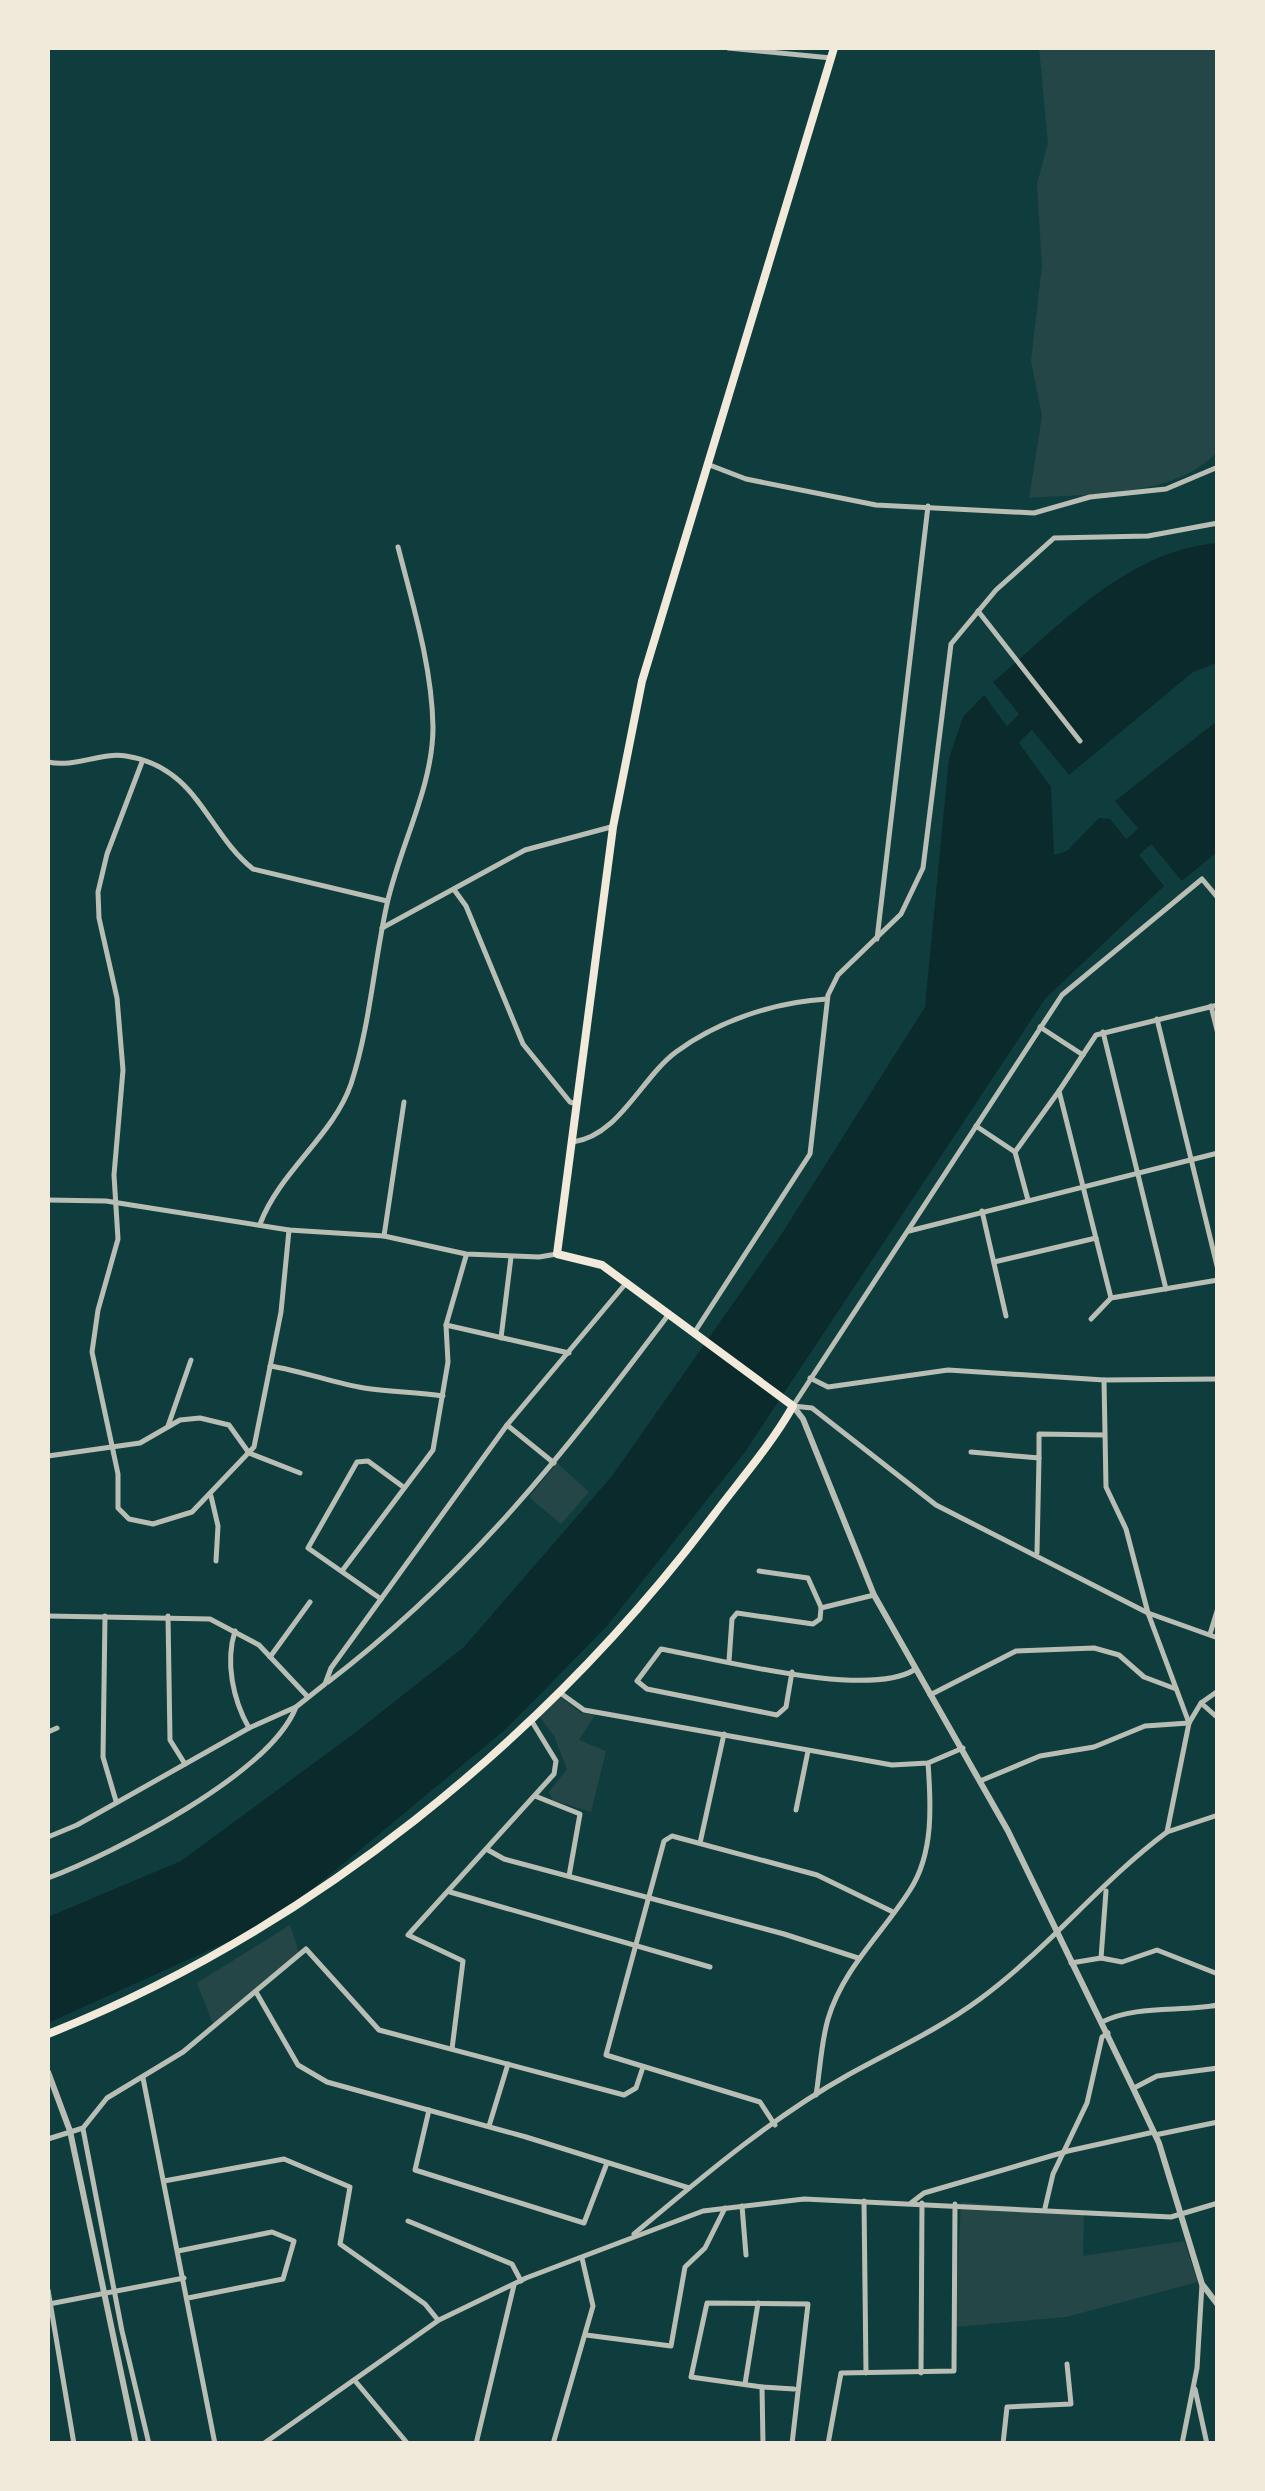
<svg xmlns="http://www.w3.org/2000/svg" width="1265" height="2491" font-family="'Titillium Web',sans-serif">
	<style>
		.green { fill: #244646 }
		.water { fill: #0a2a2b }
		.lines { fill: none; stroke-linecap: round; stroke-linejoin: round }
		.river { stroke: #0a2a2b; stroke-width: 20 }
		.minor { stroke: #b8beb3; stroke-width: 5 }
		.tertiary { stroke: #b8beb3; stroke-width: 6 }
		.secondary { stroke: #f1e9da; stroke-width: 8 }
	</style>
	<rect width="100%" height="100%" fill="#0f3d3e"/>
	<g class="green">
		<path d="M1039,48h178v404c-45,47 -127,41 -188,46l13,-82 -11,-55 11,-95 -5,-82 11,-41z"/>
		<path d="M557,1463l32,29 -28,32 -32,-27z"/>
		<path d="M559,1696l22,17 14,2 -16,25 27,11 -15,61 -38,-12 -4,-8 18,-23 -13,-33 -15,-20z"/>
		<path d="M290,1925l9,28 -86,71 -16,-41z"/>
		<path d="M961,2202l123,11 -1,43 101,-15 14,41 -132,35 -111,10z"/>
	</g>
	<g class="water">
		<path d="M1217,543v120l-24,9 -124,103 -76,-93c67,-56 133,-131 224,-139z"/>
		<path d="M984,695l67,92 3,68 13,-4 32,-33 11,1 54,67 -119,113 -300,453 -139,175 -100,102 -232,192 -226,102v-106l133,-56 171,-126 112,-88 148,-171 169,-241 144,-228 24,-249 14,-41z"/>
		<path d="M1217,721v131l-35,29 -67,-80z"/>
	</g>
	<g class="lines">
		<g class="river">
			<path d="M994,754l50,-51"/>
			<path d="M1115,863l49,-44"/>
		</g>
		<g class="minor">
			<path d="M728,48l103,10"/>
			<path d="M707,464l39,15 130,26 158,8 56,-16 76,-8 52,-22"/>
			<path d="M978,611l102,130"/>
			<path d="M48,762c27,6 52,-10 78,-6 72,11 81,77 127,113l134,32"/>
			<path d="M142,762l-35,92 -9,38 1,26 18,80 6,72 -9,105 4,64 -20,71 -6,42 26,122v34l11,11 24,5 39,-12 62,-65 27,-135 8,-82"/>
			<path d="M455,891l11,15 57,138 47,58 7,2"/>
			<path d="M1218,898l-16,-19 -140,116 -269,411 19,2 124,97 212,108 70,25"/>
			<path d="M382,928l143,-78 86,-23"/>
			<path d="M877,939l51,-433"/>
			<path d="M1211,1006l7,28"/>
			<path d="M1157,1019l61,251"/>
			<path d="M1040,1027l43,28"/>
			<path d="M1103,1032l63,257"/>
			<path d="M976,1126l39,26 13,48"/>
			<path d="M573,1142c46,-6 68,-64 103,-90 42,-31 98,-50 151,-53"/>
			<path d="M1015,1152l44,-61"/>
			<path d="M48,1200l58,1 183,29 95,6 82,18 73,3 18,-3"/>
			<path d="M982,1211l24,105"/>
			<path d="M260,1224c20,-53 73,-88 91,-140 19,-58 23,-122 36,-180 13,-59 46,-117 46,-177 -1,-60 -20,-122 -35,-180"/>
			<path d="M909,1231l309,-78"/>
			<path d="M384,1236l20,-134"/>
			<path d="M994,1262l102,-24"/>
			<path d="M1111,1298l-52,-207 37,-56 122,-30"/>
			<path d="M1091,1319l20,-21 107,-18"/>
			<path d="M446,1325l123,28"/>
			<path d="M696,1330l114,-176 18,-159 10,-20 63,-61 22,-46 28,-224 45,-54 58,-52 94,-2 70,-13"/>
			<path d="M501,1338l10,-81"/>
			<path d="M270,1366c33,5 63,17 94,22 25,4 52,4 79,8"/>
			<path d="M810,1378l18,9 120,-17 156,10 114,-1"/>
			<path d="M507,1425l47,38"/>
			<path d="M168,1426l23,-66"/>
			<path d="M971,1452l68,6v-24l65,1"/>
			<path d="M48,1456l92,-13 40,-23 20,-2 29,7 20,28 51,20"/>
			<path d="M211,1496l7,30 -2,35"/>
			<path d="M1037,1553l2,-95"/>
			<path d="M342,1571l91,-121 15,-88 -2,-37 20,-69"/>
			<path d="M759,1571l49,7 13,29"/>
			<path d="M381,1599l-73,-51 49,-86 11,-1 34,25"/>
			<path d="M48,1616l162,3 49,26 48,51"/>
			<path d="M105,1616l-2,141 13,44"/>
			<path d="M168,1616l2,124 15,24"/>
			<path d="M235,1631c-10,31 -2,69 14,97"/>
			<path d="M1210,1634l8,-26"/>
			<path d="M270,1657l40,-55"/>
			<path d="M729,1661l3,-42 5,-6 76,11 7,-5 1,-11 53,-13"/>
			<path d="M792,1672l-6,35 -9,8 -130,-26 -10,-8 24,-32c57,10 206,50 253,21"/>
			<path d="M328,1682c143,-110 233,-225 341,-368"/>
			<path d="M559,1692l25,18 308,55 36,-2 35,-15"/>
			<path d="M930,1695l86,-44 78,-3 25,7 25,22 32,12"/>
			<path d="M1201,1703l17,15"/>
			<path d="M48,1732l9,-4"/>
			<path d="M980,1781l60,-25 54,-9 51,-21 44,-3 12,-20 17,-12"/>
			<path d="M535,1796l45,18 -11,62"/>
			<path d="M796,1810l12,-59"/>
			<path d="M1167,1832l51,-17"/>
			<path d="M48,1837l29,-12 172,-97 47,-21 29,-23 6,-16 176,-243 120,-143"/>
			<path d="M700,1843l24,-109"/>
			<path d="M488,1850l16,9 280,75 74,24"/>
			<path d="M48,1878c66,-25 222,-104 248,-171"/>
			<path d="M450,1892l260,75"/>
			<path d="M1101,1958l5,-67"/>
			<path d="M1071,1963l30,-5 21,4 35,-12 61,24"/>
			<path d="M256,1992l42,73 29,17 199,55 163,51"/>
			<path d="M1102,2022c34,-17 78,-10 116,-17"/>
			<path d="M452,2049l11,-88 -55,-26 146,-161 2,-13 -25,-41"/>
			<path d="M143,2078l72,366"/>
			<path d="M1134,2088l23,-12 61,-8"/>
			<path d="M816,2095c4,-24 5,-52 12,-76 15,-51 55,-86 82,-129 24,-37 21,-86 18,-127"/>
			<path d="M429,2110l-14,60 169,53 23,-60"/>
			<path d="M775,2125l-15,-23 -154,-47 58,-214 8,-5 145,39 74,36"/>
			<path d="M489,2126l19,-62"/>
			<path d="M83,2129l39,202 27,113"/>
			<path d="M1155,2135l63,-13"/>
			<path d="M48,2139l35,-11 24,-30 76,-46 123,-103 73,81 245,65 12,-7 7,-21"/>
			<path d="M164,2181l120,-22 66,28 -10,57 85,60 13,16"/>
			<path d="M864,2201l2,172"/>
			<path d="M911,2203l13,-10 144,-42 86,-19"/>
			<path d="M742,2206l4,49"/>
			<path d="M1045,2208l8,-34 34,-71 15,-66 6,-4"/>
			<path d="M408,2221l104,43 9,17"/>
			<path d="M634,2234c67,-56 137,-116 214,-159 45,-25 90,-45 132,-76 68,-50 120,-117 187,-167l22,-109 -41,-110 -22,-84 -20,-42 -2,-107"/>
			<path d="M178,2251l94,-19 22,9 -11,38 -95,19"/>
			<path d="M48,2290l26,154"/>
			<path d="M49,2304l135,-26"/>
			<path d="M586,2335l85,11 14,-79 20,-19 20,-40"/>
			<path d="M921,2373l1,-170"/>
			<path d="M356,2382l52,62"/>
			<path d="M745,2384l13,-81"/>
			<path d="M762,2387l32,2"/>
			<path d="M1195,2389l12,55"/>
			<path d="M263,2444l176,-124 87,-42 177,-67 101,-12 367,18 47,-14"/>
			<path d="M476,2444l38,-159"/>
			<path d="M553,2444l40,-138 -11,-48"/>
			<path d="M763,2444l-1,-57 -71,-10 16,-74 101,1 -16,140"/>
			<path d="M828,2444l13,-71 113,-2 1,-167"/>
			<path d="M1003,2444l4,-37 64,-3 -4,-40"/>
			<path d="M1182,2444l15,-76 5,-84"/>
		</g>
		<g class="tertiary">
			<path d="M793,1406l10,13 71,176 134,236 125,257 26,55 43,141 16,21"/>
			<path d="M48,2072l22,59 66,313"/>
		</g>
		<path class="secondary" d="M48,2034c260,-103 497,-295 665,-518 27,-36 58,-71 80,-110l-191,-141 -45,-11 56,-427 29,-146 192,-633"/>
	</g>
	<rect width="1265" height="2491" fill="none" stroke="#f1e9da" stroke-width="100"/>
</svg>
